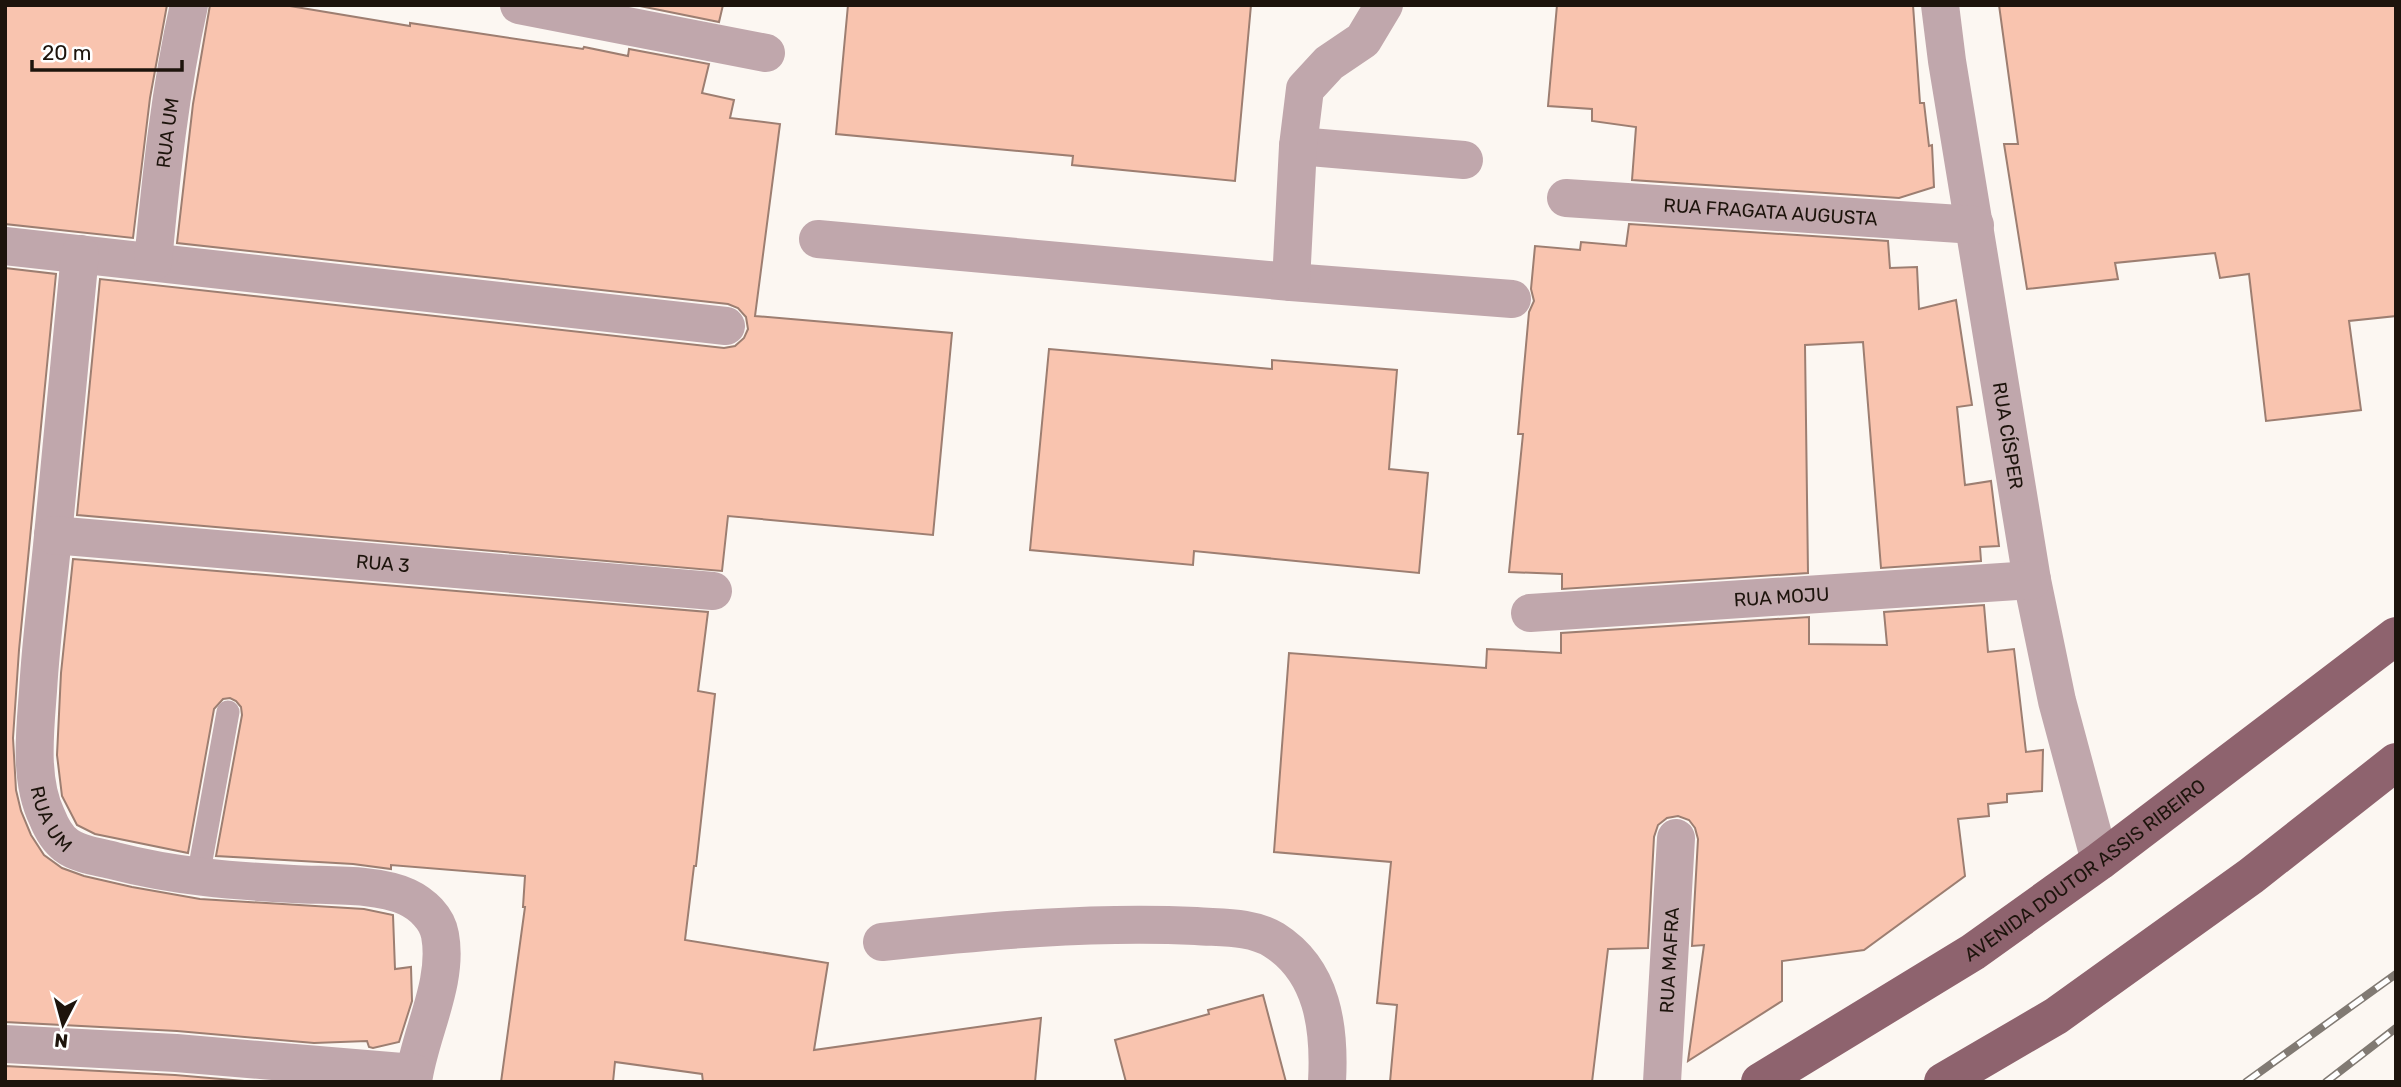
<svg xmlns="http://www.w3.org/2000/svg" width="2401" height="1087" font-family="Rubik,sans-serif">
	<style>
		.building { fill: #f9c4af; stroke: #9d7e71; stroke-width: 2 }
		.lines { fill: none; stroke-linecap: round; stroke-linejoin: round }
		.lane { stroke: #c0a7ac; stroke-width: 23 }
		.street { stroke: #c0a7ac; stroke-width: 38 }
		.primary { stroke: #8e636e; stroke-width: 38 }
		.rail-casing { stroke: #817a73; stroke-width: 8 }
		.rail { stroke: #fff; stroke-width: 5; stroke-dasharray: 16; stroke-linecap: butt }
		.labels { text-anchor: middle; dominant-baseline: central; stroke-width: 7; stroke-linejoin: round; paint-order: stroke }
		.street-label { font-size: 19px; fill: #1d140c; stroke: #fff }
	</style>
	<rect width="100%" height="100%" fill="#fcf7f2"/>
	<g class="building">
		<path d="M5,5h162l-17,93 -17,140 -128,-14z"/>
		<path d="M210,5h74l126,21v-3l173,26 1,-2 44,9 1,-7 80,15 -7,29 32,7 -4,18 50,6 -25,192 197,17 -19,202 -205,-19 -6,55 -645,-56 23,-236 624,69 11,-2 9,-8 4,-9 -2,-12 -8,-9 -10,-4 -551,-61 16,-139z"/>
		<path d="M635,5h88l-4,17z"/>
		<path d="M848,5h403l-16,176 -163,-16 1,-9 -237,-22z"/>
		<path d="M1557,5h356l7,98h4l5,43 3,-1 2,42 -35,11 -267,-18 4,-53 -44,-6v-12l-44,-3z"/>
		<path d="M1999,5h397v311l-47,5 12,89 -95,11 -17,-147 -29,4 -5,-25 -100,10 3,16 -91,10 -23,-145h14z"/>
		<path d="M1629,224l259,17 2,27 27,-1 2,42 37,-9 16,105 -15,2 8,78 26,-4 8,65 -19,1 1,14 -100,7 -18,-226 -58,3 3,228 -246,16v-15l-53,-2 14,-138h-5l11,-122 5,-11 -3,-12 4,-43 45,4 1,-8 45,4z"/>
		<path d="M5,268l51,6 -37,376 -6,88 3,52 5,21 10,24 13,20 18,13 22,8 48,11 68,12 164,10 29,6 2,54 16,-2 1,34 -13,41 -26,6 -4,-1 -2,-6 -53,2 -137,-12 -172,-9z"/>
		<path d="M1049,349l223,20v-9l125,10 -8,99 39,4 -9,100 -225,-22 -1,14 -163,-15z"/>
		<path d="M73,559l635,53 -10,79 17,3 -19,172h-2l-9,74 143,23 -14,87 227,-32 -6,64h-332l-1,-8 -87,-12 -2,20h-112l24,-175h-2l2,-31 -134,-11v4l-38,-5 -137,-8 26,-141 -1,-8 -5,-6 -6,-3 -7,1 -9,10 -26,144 -93,-19 -18,-9 -15,-29 -5,-41 4,-82z"/>
		<path d="M1984,605l4,47 26,-3 12,103 17,-2 -1,41 -35,3v8l-19,2 1,12 -31,3 7,57 -101,74 -82,11v40l-94,60 16,-116 -12,1 6,-107 -3,-11 -6,-8 -11,-4 -11,2 -9,7 -4,12 -6,111 -40,1 -16,133h-202l7,-77 -20,-2 14,-141 -117,-10 15,-199 197,15 1,-19 74,4v-20l248,-16v27l78,1 -3,-33z"/>
		<path d="M1263,995l23,87h-160l-11,-42 94,-26 -1,-4z"/>
		<path d="M5,1066l170,9 82,7h-252z"/>
	</g>
	<g class="lines">
		<path class="lane" d="M198,877l30,-165"/>
		<g class="street">
			<path d="M519,5l247,48"/>
			<path id="s1" d="M1940,5l7,56 85,519 25,121 43,160"/>
			<path d="M1298,146l166,14"/>
			<path id="s2" d="M1566,198l409,27"/>
			<path d="M818,239l473,43 221,17"/>
			<path d="M5,246l721,80"/>
			<path id="s3" d="M80,254c-9,94 -18,188 -27,282 -5,52 -12,103 -15,155 -3,40 -9,89 9,126 4,10 11,22 19,28 13,10 34,12 49,16 58,15 118,20 178,23 35,2 83,-1 114,13 15,7 30,21 33,38 9,48 -21,100 -27,147"/>
			<path id="s4" d="M153,262c8,-86 17,-172 36,-257"/>
			<path d="M1291,282l7,-136 7,-57 24,-26 34,-23 21,-35"/>
			<path id="s5" d="M53,535l660,56"/>
			<path id="s6" d="M1530,613l502,-33"/>
			<path d="M882,942c103,-11 210,-21 314,-16 26,2 55,0 78,14 49,31 56,88 53,142"/>
			<path d="M5,1044l171,9 238,20"/>
			<path id="s7" d="M1662,1082l14,-244"/>
		</g>
		<g class="primary">
			<path id="s8" d="M1760,1082l213,-130 127,-91 296,-225"/>
			<path d="M1943,1082l113,-66 195,-140 145,-114"/>
		</g>
		<g class="rail-casing">
			<g id="rail">
				<path d="M2246,1082l150,-108"/>
				<path d="M2326,1082l70,-54"/>
			</g>
		</g>
		<use href="#rail" class="rail"/>
	</g>
	<g class="labels">
		<g class="street-label">
			<text stroke="none"><textPath href="#s4" startOffset="130">RUA UM</textPath></text>
			<text stroke="none"><textPath href="#s2" startOffset="205">RUA FRAGATA AUGUSTA</textPath></text>
			<text stroke="none"><textPath href="#s1" startOffset="436">RUA CÍSPER</textPath></text>
			<text stroke="none"><textPath href="#s5" startOffset="331">RUA 3</textPath></text>
			<text stroke="none"><textPath href="#s6" startOffset="252">RUA MOJU</textPath></text>
			<text stroke="none"><textPath href="#s3" startOffset="570">RUA UM</textPath></text>
			<text stroke="none"><textPath href="#s8" startOffset="388">AVENIDA DOUTOR ASSIS RIBEIRO</textPath></text>
			<text stroke="none"><textPath href="#s7" startOffset="122">RUA MAFRA</textPath></text>
		</g>
	</g>
	<rect width="2401" height="1087" fill="none" stroke="#1d140c" stroke-width="14"/>
	<g transform="translate(63 1024) rotate(186)" stroke="#ffffff" stroke-width="5" paint-order="stroke">
	<path d="M0-5L12 26L0 18L-12 26Z" fill="#1d140c"/>
	<text y="-10" font-size="19" font-weight="bold" text-anchor="middle" fill="#1d140c">N</text>
	</g>
	<path d="M32 60v10h150v-10" fill="none" stroke="#1d140c" stroke-width="3.5"/>
	<text x="42" y="60" font-size="21" fill="#1d140c" stroke="#ffffff" stroke-width="5" paint-order="stroke">20 m</text>
</svg>
